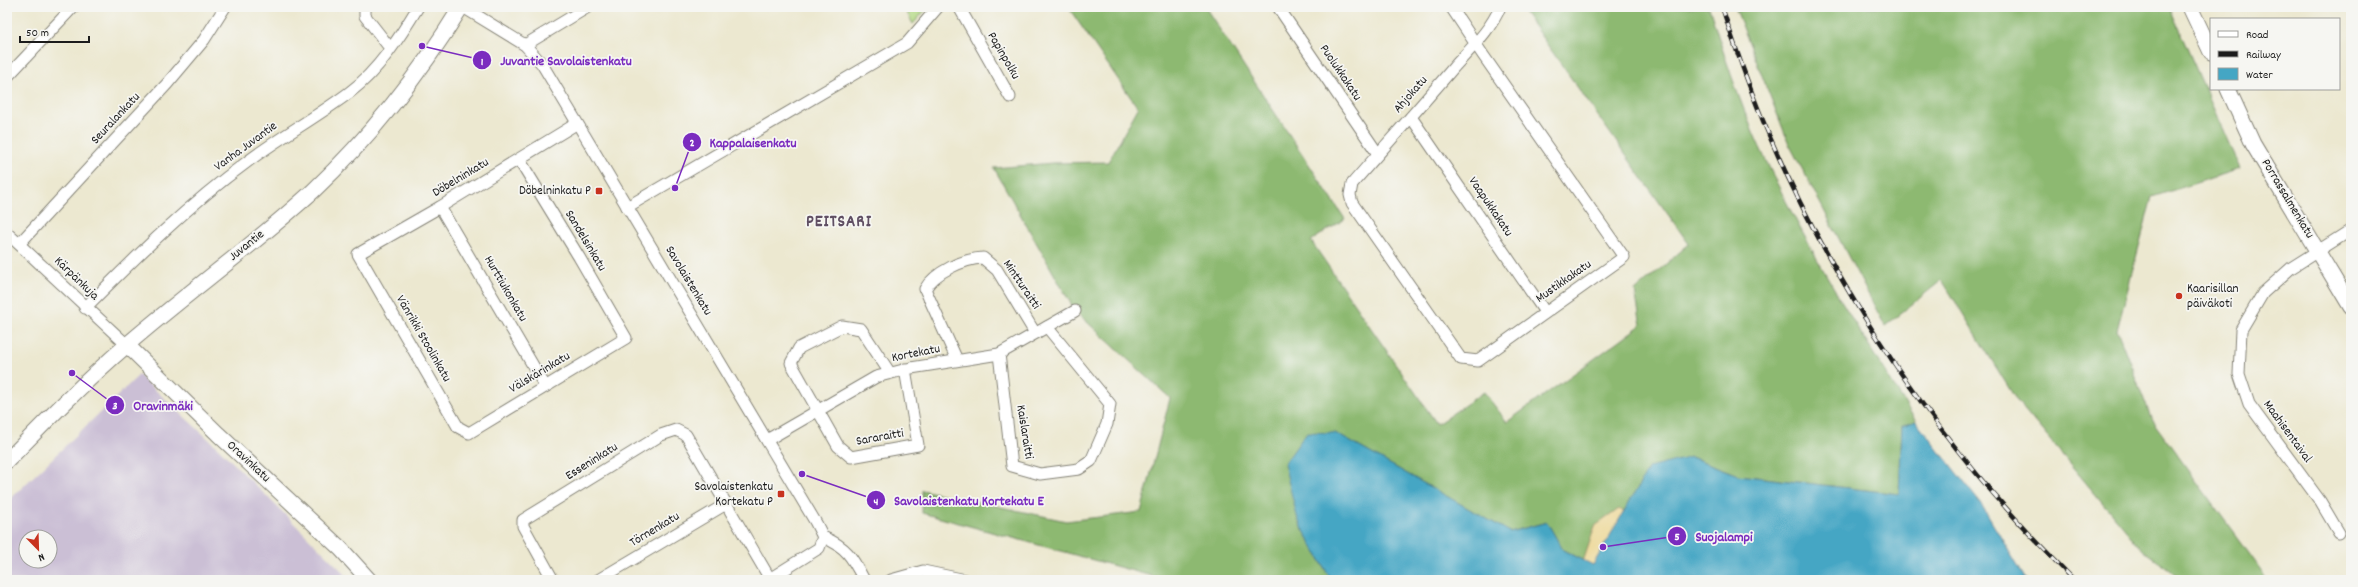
<svg xmlns="http://www.w3.org/2000/svg" width="2358" height="587" font-family="Dekko,sans-serif">
	<style>
		.industrial { fill: #cbbfd5; fill-rule: evenodd }
		.green { fill: #b2d983; stroke: #677a50 }
		.forest { fill: #8db971; stroke: #546a46 }
		.sand { fill: #eeda9e; stroke: #857b5d }
		.water { fill: #44a6c4; stroke: #306170 }
		.lines { fill: none; stroke-linecap: round; stroke-linejoin: round }
		.street-casing { stroke: #848276; stroke-width: 13 }
		.secondary-casing { stroke: #848276; stroke-width: 17 }
		.street { stroke: #fff; stroke-width: 11 }
		.secondary { stroke: #fff; stroke-width: 15 }
		.rail-casing { stroke: #1c1c1c; stroke-width: 4.5 }
		.rail { stroke: #f6f6f2; stroke-width: 3; stroke-dasharray: 9; stroke-linecap: butt }
		.poi-dot { fill: #c8321e; stroke: #f6f6f2; stroke-width: 1.5 }
		.labels { text-anchor: middle; dominant-baseline: central; stroke-width: 3.5; stroke-linejoin: round; paint-order: stroke }
		.street-label { font-size: 13px; fill: #1c1c1c; stroke: #f6f6f2 }
		.poi-label { font-size: 13px; fill: #1c1c1c; stroke: #f6f6f2; text-anchor: end }
		.district-label { font-size: 17px; font-weight: bold; letter-spacing: 1px; fill: #604f63; stroke: #f6f6f2 }
		.leader { fill: none; stroke: #7b2cbf; stroke-width: 1.5 }
		.callout-dot { fill: #7b2cbf; stroke: #f6f6f2; stroke-width: 1.5 }
		.mark-label { font-size: 12px; text-anchor: middle; font-weight: bold; fill: #fff }
		.callout-label { font-size: 14px; text-anchor: middle; font-weight: bold; fill: #7b2cbf; stroke: #f6f6f2; stroke-width: 3.5; stroke-linejoin: round; paint-order: stroke }
	</style>
	<rect width="100%" height="100%" fill="#f6f6f2"/>
	<filter id="ink" filterUnits="userSpaceOnUse"><feTurbulence type="fractalNoise" baseFrequency=".025" numOctaves="2"/><feDisplacementMap in="SourceGraphic" scale="8" xChannelSelector="R" yChannelSelector="G"/><feConvolveMatrix kernelMatrix="1 2 1 2 8 2 1 2 1" color-interpolation-filters="sRGB"/></filter>
	<filter id="wash" filterUnits="userSpaceOnUse"><feTurbulence type="fractalNoise" baseFrequency=".012" numOctaves="4" result="noise"/><feDisplacementMap in="SourceGraphic" scale="16" xChannelSelector="R" yChannelSelector="G"/><feGaussianBlur stdDeviation="0.9" result="paint"/><feColorMatrix in="noise" values="0 0 0 0 0 0 0 0 0 0 0 0 0 0 0 0 0 1.4 0 .05"/><feComposite in="paint" operator="in"/></filter>
	<g filter="url(#wash)">
		<rect width="100%" height="100%" fill="#ece8d0"/>
		<path class="industrial" d="M139,375l76,70 136,135h-344v-78zM26,537h24v24h-24z"/>
		<path class="green" d="M904,7h24l-15,17z"/>
		<g class="forest">
			<path d="M1068,7h137l140,212 -34,22 126,183 47,-32 23,30 134,-97 -6,-34 54,-47 -165,-232v-5h185c14,45 29,91 48,134 44,98 101,189 159,280l-14,5 -3,68 -161,-19 -47,-18 -98,108 -30,-15 -16,-28 -37,10 -175,-99 -37,87 33,60h-165l-244,-67v-23l144,31 75,-9 29,-114 -95,-87 -81,-143 59,-5 55,-1 30,-54z"/>
			<path d="M1735,7h434l71,162 -88,28 -35,133 35,90 116,160h-85l-39,-28 -127,-151 -75,-121 -57,46 -96,-182z"/>
		</g>
		<path class="sand" d="M1619,509l17,10 -14,22 -45,39 18,-54z"/>
		<path class="water" d="M1916,421l65,83 45,76h-695l-33,-60 -14,-56 23,-32 28,1 175,99 37,-10 16,28 30,15 56,-97 42,-11 47,18 161,19 3,-68z"/>
	</g>
	<g filter="url(#ink)">
		<g class="lines">
			<g class="street-casing">
				<g id="street">
					<path d="M365,7v9l25,32"/>
					<path d="M463,7l62,38 17,19 274,459 7,14 -4,11 -51,32"/>
					<path d="M959,7l51,90"/>
					<path d="M1278,7l100,147"/>
					<path d="M1451,7l32,48 141,202 -146,104 -17,-2 -109,-156 -2,-8 2,-11c34,-39 68,-77 102,-117 16,-18 37,-37 46,-60"/>
					<path d="M525,45l63,-38"/>
					<path d="M7,77l66,-70"/>
					<path d="M1411,117l134,195"/>
					<path d="M519,159l60,98 47,81 -157,95 -11,-6 -100,-173 82,-47 136,-83"/>
					<path d="M440,207l105,179"/>
					<path d="M627,207l280,-164 31,-36"/>
					<path d="M7,233l120,112"/>
					<path d="M19,244l148,-160 37,-44 21,-33"/>
					<path d="M85,308c52,-52 103,-103 162,-146 33,-25 70,-45 103,-70 28,-21 50,-55 68,-85"/>
					<path d="M999,354l13,112 28,8 39,-5 12,-8 16,-37 3,-20 -63,-77"/>
					<path d="M957,360l-32,-71c10,-17 38,-30 58,-31l14,12 38,63"/>
					<path d="M890,373l-29,-44 -19,-3 -43,22 -8,15 47,83 13,11 67,-12 -13,-76"/>
					<path d="M767,440l109,-63 35,-9 88,-14 76,-43"/>
					<path d="M2339,533l-19,-32 -71,-97 -10,-30 2,-44 22,-37 28,-25 60,-38"/>
					<path d="M823,537c24,10 29,20 41,43"/>
					<path d="M553,580l-30,-54v-6l138,-85 15,-5 10,5 84,144"/>
					<path d="M598,580l128,-76"/>
					<path d="M891,580l32,-9 43,9"/>
				</g>
			</g>
			<g class="secondary-casing">
				<g id="secondary">
					<path d="M2190,7l21,45"/>
					<path d="M2228,89l25,55 98,163"/>
					<path d="M127,345l91,89 123,115 28,31"/>
					<path d="M7,461c39,-40 78,-80 121,-117 60,-52 126,-99 185,-153 57,-54 107,-117 148,-184"/>
				</g>
			</g>
			<use href="#street" class="street"/>
			<use href="#secondary" class="secondary"/>
			<g class="rail-casing">
				<path id="rail" d="M1722,7c14,43 29,86 47,128 58,136 147,274 246,383 19,22 40,42 59,62"/>
			</g>
			<use href="#rail" class="rail"/>
		</g>
	</g>
	<g class="poi-dot">
		<rect x="595" y="187" width="8" height="8" rx="2"/>
		<circle cx="2179" cy="296" r="4"/>
		<rect x="777" y="490" width="8" height="8" rx="2"/>
	</g>
	<g class="labels">
		<g class="street-label">
			<text transform="translate(1003 56) rotate(60)">Papinpolku</text>
			<text transform="translate(1340 73) rotate(56)">Puolukkakatu</text>
			<text transform="translate(1411 95) rotate(-49)">Ahjokatu</text>
			<text transform="translate(116 119) rotate(-47)">Seuralankatu</text>
			<text transform="translate(246 147) rotate(-36)">Vanha Juvantie</text>
			<text transform="translate(461 178) rotate(-31)">Döbelninkatu</text>
			<text transform="translate(2287 199) rotate(59)">Porrassalmenkatu</text>
			<text transform="translate(1490 207) rotate(56)">Vaapukkakatu</text>
			<text transform="translate(585 241) rotate(59)">Sandelsinkatu</text>
			<text transform="translate(247 246) rotate(-39)">Juvantie</text>
			<text transform="translate(76 279) rotate(44)">Kärpänkuja</text>
			<text transform="translate(688 281) rotate(59)">Savolaistenkatu</text>
			<text transform="translate(1564 282) rotate(-35)">Mustikkakatu</text>
			<text transform="translate(1021 285) rotate(56)">Mintturaitti</text>
			<text transform="translate(505 289) rotate(60)">Hurttiukonkatu</text>
			<text transform="translate(423 339) rotate(60)">Vänrikki Stoolinkatu</text>
			<text transform="translate(916 354) rotate(-11)">Kortekatu</text>
			<text transform="translate(540 373) rotate(-31)">Välskärinkatu</text>
			<text transform="translate(1024 432) rotate(81)">Kaislaraitti</text>
			<text transform="translate(2287 432) rotate(54)">Maahisentaival</text>
			<text transform="translate(880 438) rotate(-10)">Sararaitti</text>
			<text transform="translate(248 462) rotate(43)">Oravinkatu</text>
			<text transform="translate(592 462) rotate(-32)">Esseninkatu</text>
			<text transform="translate(655 530) rotate(-31)">Törnenkatu</text>
		</g>
		<g class="poi-label">
			<text x="591" y="191">Döbelninkatu P</text>
			<text x="2187" y="289" text-anchor="start">Kaarisillan<tspan x="2187" dy="15">päiväkoti</tspan></text>
			<text x="773" y="487">Savolaistenkatu<tspan x="773" dy="15">Kortekatu P</tspan></text>
		</g>
		<g class="district-label">
			<text x="839" y="223">PEITSARI</text>
		</g>
	</g>
	<path class="leader" d="M422 46L482 60M675 188L692 142M72 373L115 405M802 474L876 500M1603 547L1677 536"/>
	<g class="callout-dot">
		<circle cx="422" cy="46" r="4"/>
		<circle cx="675" cy="188" r="4"/>
		<circle cx="72" cy="373" r="4"/>
		<circle cx="802" cy="474" r="4"/>
		<circle cx="1603" cy="547" r="4"/>
		<circle cx="482" cy="60" r="10"/>
		<circle cx="692" cy="142" r="10"/>
		<circle cx="115" cy="405" r="10"/>
		<circle cx="876" cy="500" r="10"/>
		<circle cx="1677" cy="536" r="10"/>
	</g>
	<g class="mark-label">
		<text x="482" y="65">1</text>
		<text x="692" y="146">2</text>
		<text x="115" y="409">3</text>
		<text x="876" y="505">4</text>
		<text x="1677" y="540">5</text>
	</g>
	<g class="callout-label">
		<text x="566" y="65">Juvantie Savolaistenkatu</text>
		<text x="753" y="147">Kappalaisenkatu</text>
		<text x="163" y="410">Oravinmäki</text>
		<text x="969" y="505">Savolaistenkatu Kortekatu E</text>
		<text x="1724" y="541">Suojalampi</text>
	</g>
	<rect width="2358" height="587" fill="none" stroke="#f6f6f2" stroke-width="24"/>
	<rect x="2210" y="18" width="130" height="72" fill="#f6f6f2" stroke="#9f9f9c"/>
	<rect x="2218" y="31" width="20" height="6" fill="#ffffff" stroke="#9f9f9c"/>
	<text x="2246" y="38" font-size="12" fill="#1c1c1c">Road</text>
	<rect x="2218" y="51" width="20" height="6" fill="#1c1c1c" stroke="#9f9f9c"/>
	<text x="2246" y="58" font-size="12" fill="#1c1c1c">Railway</text>
	<rect x="2218" y="68" width="20" height="12" fill="#44a6c4" stroke="#9f9f9c"/>
	<text x="2246" y="78" font-size="12" fill="#1c1c1c">Water</text>
	<g transform="translate(38 549) rotate(157)"><circle r="19" fill="#f6f6f2" stroke="#9f9f9c"/>
	<path d="M0-3L7 15L0 10L-7 15Z" fill="#c8321e"/>
	<text y="-6" font-size="11" font-weight="bold" text-anchor="middle" fill="#1c1c1c">N</text>
	</g>
	<path d="M20 36v6h69v-6" fill="none" stroke="#1c1c1c" stroke-width="2"/>
	<text x="26" y="36" font-size="12" fill="#1c1c1c" stroke="#f6f6f2" stroke-width="3" paint-order="stroke">50 m</text>
</svg>
